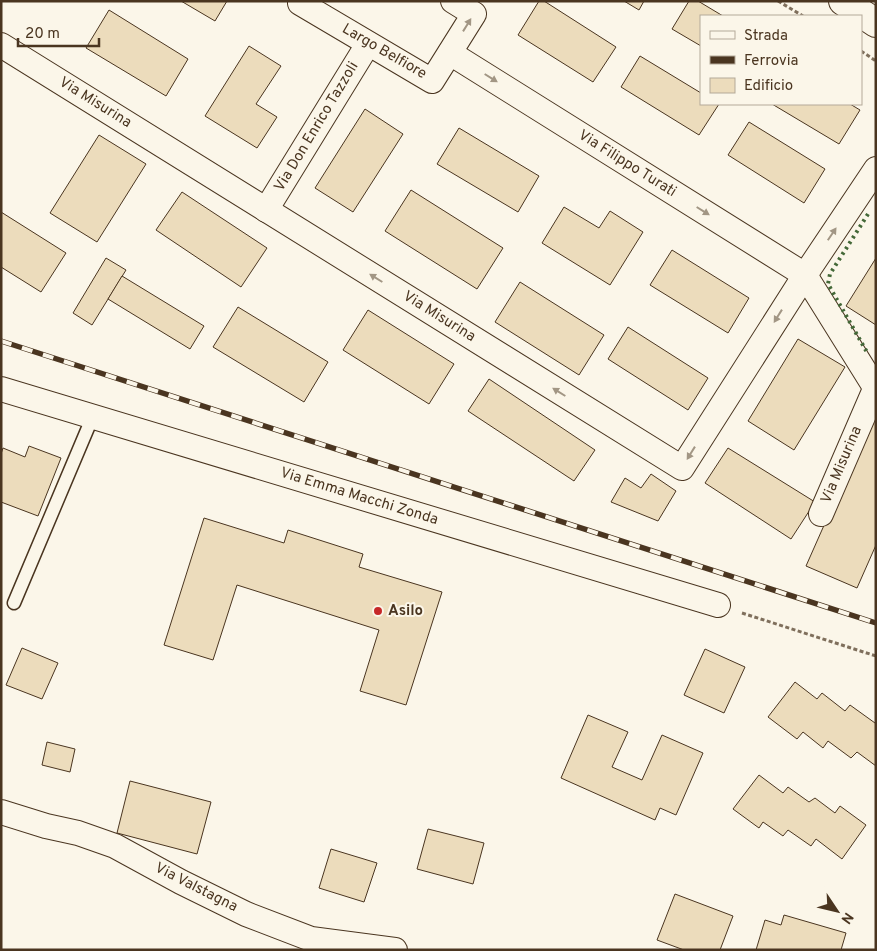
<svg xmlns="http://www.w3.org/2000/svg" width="877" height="951" font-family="Overpass,sans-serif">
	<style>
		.building { fill: #ecdcbc; stroke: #4a3520 }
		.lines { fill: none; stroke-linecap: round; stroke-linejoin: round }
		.service-casing { stroke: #4a3520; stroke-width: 15 }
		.minor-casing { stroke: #4a3520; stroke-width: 26 }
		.secondary-casing { stroke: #4a3520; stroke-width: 30 }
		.path { stroke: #7f6f5c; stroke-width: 3; stroke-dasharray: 4 2.5; stroke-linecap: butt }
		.service { stroke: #fbf6e9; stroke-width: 12 }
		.minor { stroke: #fbf6e9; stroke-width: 24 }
		.secondary { stroke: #fbf6e9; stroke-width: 28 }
		.rail-casing { stroke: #4a3520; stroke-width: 5.5 }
		.rail { stroke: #fbf6e9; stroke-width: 4; stroke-dasharray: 11; stroke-linecap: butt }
		.hedge { stroke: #436837; stroke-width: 4; stroke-dasharray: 2.5 4; stroke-linecap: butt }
		.oneway { fill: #a29684 }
		.poi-dot { fill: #c62828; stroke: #fbf6e9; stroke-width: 2 }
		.labels { text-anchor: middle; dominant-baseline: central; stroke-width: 4; stroke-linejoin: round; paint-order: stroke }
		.street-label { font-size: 15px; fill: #4a3520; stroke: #fbf6e9 }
		.poi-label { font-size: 15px; font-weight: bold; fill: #4a3520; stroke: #fbf6e9; text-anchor: start }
	</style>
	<rect width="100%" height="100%" fill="#fbf6e9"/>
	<g class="building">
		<path d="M181,1h46l-12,20z"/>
		<path d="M539,1h5l72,46 -23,35 -75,-47z"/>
		<path d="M624,1h20l-5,9z"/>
		<path d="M689,1h9l25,15h-22v30l-29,-17z"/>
		<path d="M109,10l79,49 -22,37 -80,-48z"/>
		<path d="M249,46l32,20 -25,38 21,13 -20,31 -52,-32z"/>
		<path d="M640,56l61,37v11h18l-20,31 -78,-48z"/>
		<path d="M772,104h78l10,6 -21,34z"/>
		<path d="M365,109l38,25 -50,78 -38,-24z"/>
		<path d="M749,122l76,47 -21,34 -76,-48z"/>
		<path d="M459,128l80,48 -21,36 -81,-48z"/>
		<path d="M99,135l47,29 -49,78 -47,-29z"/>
		<path d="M411,190l92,58 -26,41 -92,-58z"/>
		<path d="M182,192l85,56 -26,39 -85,-57z"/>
		<path d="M564,207l35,21 11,-17 33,21 -33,53 -68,-42z"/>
		<path d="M1,212l65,41 -25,39 -40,-25z"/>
		<path d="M672,250l77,48 -21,35 -78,-48z"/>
		<path d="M106,258l20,12 -34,55 -19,-12z"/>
		<path d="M876,258v67l-30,-19z"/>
		<path d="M122,276l82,50 -14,23 -82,-50z"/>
		<path d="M520,282l84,53 -25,40 -84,-53z"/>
		<path d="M238,307l90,55 -24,40 -91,-55z"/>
		<path d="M368,310l86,54 -25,40 -86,-54z"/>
		<path d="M628,327l80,51 -20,32 -80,-51z"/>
		<path d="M798,339l47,28 -51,83 -46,-29z"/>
		<path d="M489,379l106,71 -21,31 -106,-70z"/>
		<path d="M876,408v137l-19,43 -51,-22z"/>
		<path d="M29,446l32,12 -23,58 -37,-14v-48l2,-6 22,9z"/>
		<path d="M728,448l87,54 -24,37 -86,-56z"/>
		<path d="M651,474l25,17 -18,30 -47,-19 14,-24 16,10z"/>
		<path d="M204,518l80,25 4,-13 75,24 -4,13 83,25 -36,113 -46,-14 19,-61 -142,-45 -24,75 -49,-15z"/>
		<path d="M22,648l36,15 -16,36 -36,-14z"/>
		<path d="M705,649l40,18 -21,46 -40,-18z"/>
		<path d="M795,682l22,17 5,-6 23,18 5,-6 25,18 1,-1v44l-19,-14 -6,6 -23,-17 -5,7 -20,-16 -6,7 -29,-22z"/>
		<path d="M588,715l40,17 -16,35 30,13 20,-45 41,18 -27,62 -16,-7 -5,12 -94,-42z"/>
		<path d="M47,742l28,7 -5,23 -28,-7z"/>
		<path d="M759,775l24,18 5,-6 21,15 6,-4 20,15 5,-7 26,19 -24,34 -26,-20 -5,7 -23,-16 -5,6 -20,-14 -4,6 -26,-19z"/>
		<path d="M130,781l81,21 -14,52 -80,-21z"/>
		<path d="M428,829l56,14 -11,41 -56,-15z"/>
		<path d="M331,849l46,14 -13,39 -45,-14z"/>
		<path d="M675,894l58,22 -13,34h-36l-27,-10z"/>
		<path d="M784,915l62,18 -5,17h-85l9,-30 16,5z"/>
	</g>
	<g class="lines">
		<g class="service-casing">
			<path id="service" d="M14,603l79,-187"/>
		</g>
		<g class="minor-casing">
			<g id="minor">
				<path d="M301,1l-1,2 132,78 42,-67 -21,-13"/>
				<path d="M1,45l681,423 123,-193 71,-106"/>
				<path d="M450,53l355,222 71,114"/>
				<path d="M266,210l102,-166"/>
				<path d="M1,389l717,216"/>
				<path d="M821,514l54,-125"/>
				<path d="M1,812l45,14 32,7 37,13 66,36 65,32 65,25 84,11"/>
			</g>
		</g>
		<g class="secondary-casing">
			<path id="secondary" d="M843,1l33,22"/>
		</g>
		<g class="path">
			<path d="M778,1l25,15"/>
			<path d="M861,51l15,10"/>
			<path d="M742,613l134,43"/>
		</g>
		<use href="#service" class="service"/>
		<use href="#minor" class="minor"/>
		<use href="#secondary" class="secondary"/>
		<g class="rail-casing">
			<path id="rail" d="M1,341l875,282"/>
		</g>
		<use href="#rail" class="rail"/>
		<path class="hedge" d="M868,214l-38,60 -2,10 40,70"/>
	</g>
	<defs><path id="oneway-solid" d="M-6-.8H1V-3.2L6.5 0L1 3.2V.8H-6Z" transform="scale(1.25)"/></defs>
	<g class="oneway">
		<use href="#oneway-solid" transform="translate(467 25) rotate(-58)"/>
		<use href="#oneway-solid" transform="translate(491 78) rotate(32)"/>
		<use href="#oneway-solid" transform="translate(703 211) rotate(32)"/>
		<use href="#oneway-solid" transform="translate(832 234) rotate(-56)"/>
		<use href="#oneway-solid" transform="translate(376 278) rotate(-148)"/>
		<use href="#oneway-solid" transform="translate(778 316) rotate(122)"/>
		<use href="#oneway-solid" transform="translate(559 392) rotate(-148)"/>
		<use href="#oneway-solid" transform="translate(691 453) rotate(122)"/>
	</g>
	<circle class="poi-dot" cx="378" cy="611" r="5"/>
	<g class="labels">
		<g class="street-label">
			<text transform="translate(384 52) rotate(30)">Largo Belfiore</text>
			<text transform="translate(95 103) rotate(32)">Via Misurina</text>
			<text transform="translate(317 127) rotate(-59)">Via Don Enrico Tazzoli</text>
			<text transform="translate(627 164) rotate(32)">Via Filippo Turati</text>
			<text transform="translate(439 317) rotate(32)">Via Misurina</text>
			<text transform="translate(842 465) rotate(-67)">Via Misurina</text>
			<text transform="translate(359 497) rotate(17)">Via Emma Macchi Zonda</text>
			<text transform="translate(196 888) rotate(27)">Via Valstagna</text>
		</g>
		<g class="poi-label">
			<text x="388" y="611">Asilo</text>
		</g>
	</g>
	<rect width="877" height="951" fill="none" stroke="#4a3520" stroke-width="5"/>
	<rect x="700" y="15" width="162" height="90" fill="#fbf6e9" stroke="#b4a999"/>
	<rect x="710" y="31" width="25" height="8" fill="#fbf6e9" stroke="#b4a999"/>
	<text x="744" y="40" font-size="15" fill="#4a3520">Strada</text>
	<rect x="710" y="56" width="25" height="8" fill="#4a3520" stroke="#b4a999"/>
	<text x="744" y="65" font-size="15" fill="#4a3520">Ferrovia</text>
	<rect x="710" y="78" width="25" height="15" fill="#ecdcbc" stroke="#b4a999"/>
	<text x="744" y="90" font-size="15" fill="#4a3520">Edificio</text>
	<g transform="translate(837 911) rotate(125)" stroke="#fbf6e9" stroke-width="4" paint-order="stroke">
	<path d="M0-4L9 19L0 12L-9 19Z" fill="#4a3520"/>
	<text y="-8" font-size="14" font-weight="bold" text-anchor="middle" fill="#4a3520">N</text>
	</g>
	<path d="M18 38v8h81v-8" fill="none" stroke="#4a3520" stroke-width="2.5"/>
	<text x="25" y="38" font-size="15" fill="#4a3520" stroke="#fbf6e9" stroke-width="4" paint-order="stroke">20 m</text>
</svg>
